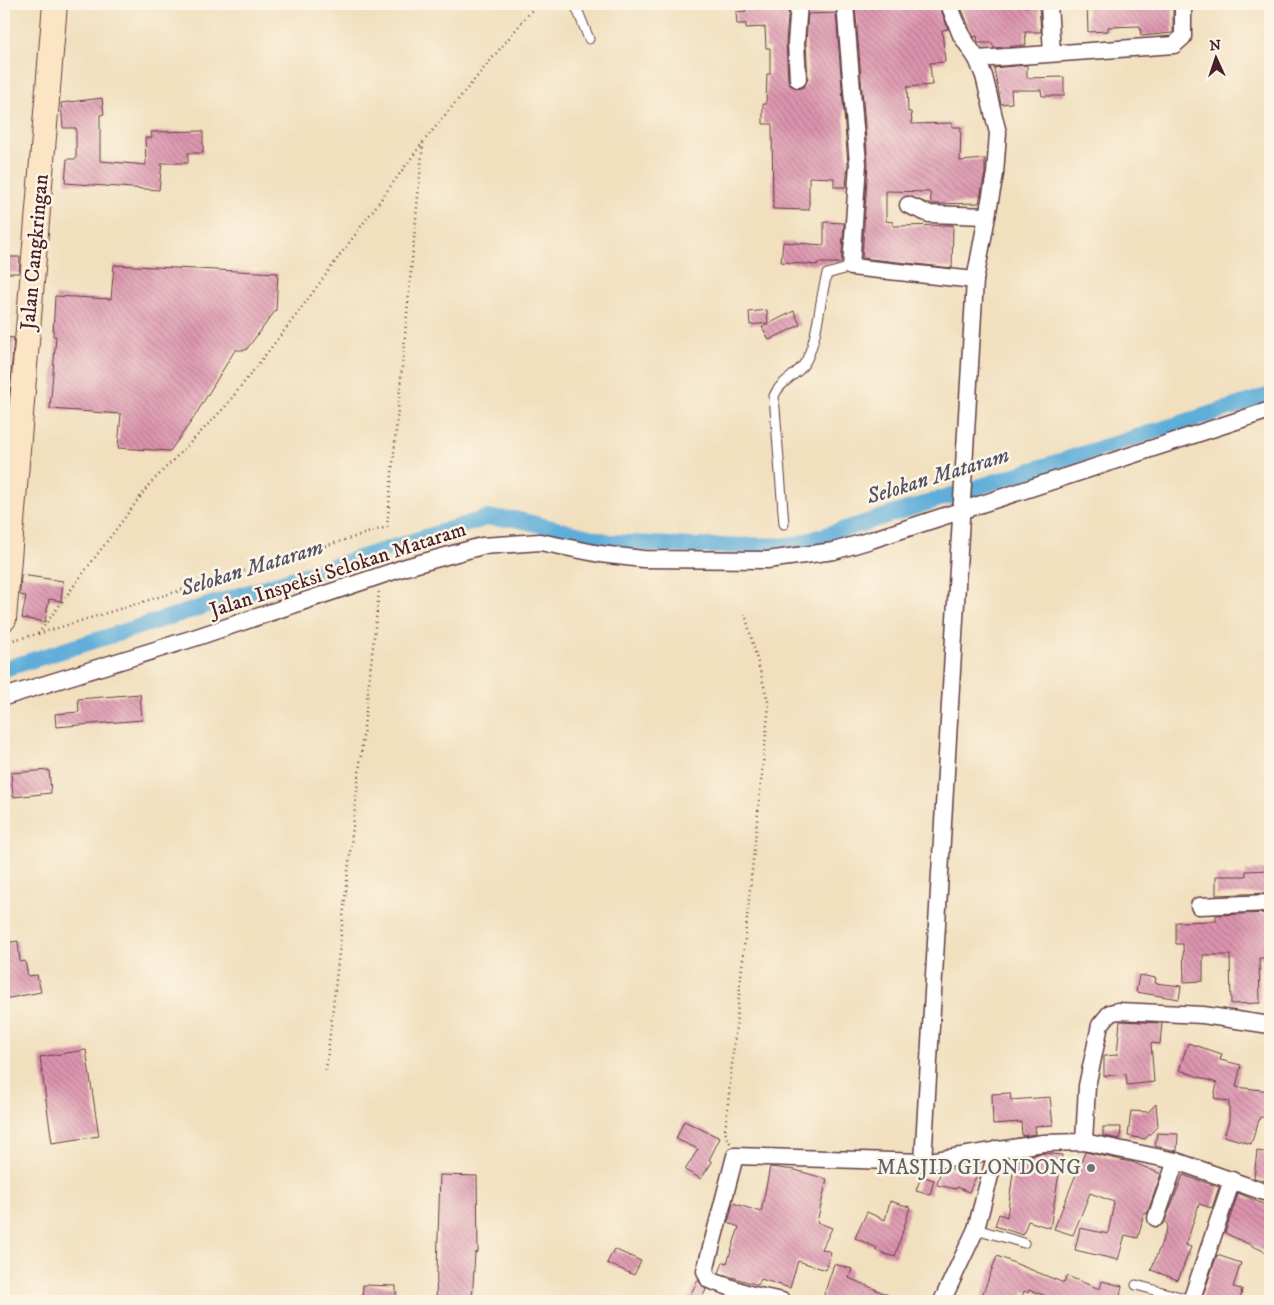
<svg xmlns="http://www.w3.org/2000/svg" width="1274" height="1305" font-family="'IM FELL DW Pica',serif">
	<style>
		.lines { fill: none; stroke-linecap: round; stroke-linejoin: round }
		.canal { stroke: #5fadd9; stroke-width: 16 }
		.building { fill: url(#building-back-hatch) }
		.service-casing { stroke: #633c41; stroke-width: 11 }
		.minor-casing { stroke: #633c41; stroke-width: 19 }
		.secondary-casing { stroke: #633c41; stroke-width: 26 }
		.path { stroke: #633c41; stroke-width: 2.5; stroke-dasharray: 1 4; stroke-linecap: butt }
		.service { stroke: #fff; stroke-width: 9 }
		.minor { stroke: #fff; stroke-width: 16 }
		.secondary { stroke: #fce5c4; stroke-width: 24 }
		.worship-dot { fill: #6b7280; stroke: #fcf5e5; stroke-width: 2 }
		.labels { text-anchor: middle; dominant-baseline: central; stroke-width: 5; stroke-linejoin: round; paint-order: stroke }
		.street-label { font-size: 21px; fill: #4a1f2b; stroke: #fcf5e5 }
		.worship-label { font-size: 21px; fill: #5b616d; stroke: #fcf5e5; text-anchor: end }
		.water-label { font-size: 22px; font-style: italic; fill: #515168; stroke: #fcf5e5 }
	</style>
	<defs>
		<pattern id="building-back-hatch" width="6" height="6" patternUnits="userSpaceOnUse" patternTransform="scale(1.25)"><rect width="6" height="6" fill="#dc94ae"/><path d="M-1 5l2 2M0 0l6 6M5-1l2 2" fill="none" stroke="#b4788e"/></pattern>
	</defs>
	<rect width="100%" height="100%" fill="#fcf5e5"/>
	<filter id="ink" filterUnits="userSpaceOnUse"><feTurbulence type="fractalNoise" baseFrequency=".02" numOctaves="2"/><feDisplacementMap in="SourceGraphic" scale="10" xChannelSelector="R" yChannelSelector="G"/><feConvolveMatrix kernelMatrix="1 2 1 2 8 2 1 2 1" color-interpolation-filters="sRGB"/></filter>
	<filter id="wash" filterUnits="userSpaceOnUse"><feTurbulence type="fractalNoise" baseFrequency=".0096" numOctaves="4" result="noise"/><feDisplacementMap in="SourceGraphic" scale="20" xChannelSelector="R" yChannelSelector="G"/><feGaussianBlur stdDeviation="1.12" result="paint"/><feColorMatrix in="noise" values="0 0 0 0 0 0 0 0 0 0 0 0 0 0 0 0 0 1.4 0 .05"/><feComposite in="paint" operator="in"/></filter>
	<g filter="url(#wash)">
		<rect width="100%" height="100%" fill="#f1dfbe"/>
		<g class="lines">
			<path class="canal" d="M4,669l482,-151 29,1 95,23 84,4 100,-1 476,-150"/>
		</g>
		<g id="blocks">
			<g class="building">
				<path d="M746,4h43l-3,38 2,38 2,5 8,4 6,-2 4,-8 -2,-36 2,-29 28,-1 12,151 -2,23h-12v-9l-25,-1v33l-36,-1 -1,-85h-9v-20h3l1,-30h3v-26h-4l-1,-21 -19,1v-4h-9l-1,-12 10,-1z"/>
				<path d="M855,4h84l9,25 -6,1 3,32 -15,1 2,22 -25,2 1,25h3l1,12 40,-1v4h9l-1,34 25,-2v14l-6,30 -48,1 -1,-12 -44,-1v30l7,1v4l60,-1 -1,43 -90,-10 6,-95z"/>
				<path d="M960,4h63v2l16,1 2,25h-16l1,13 -32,3 -2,-5h-14l-1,-7 -3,1 -4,-7z"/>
				<path d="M1087,4h86v29l-32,3 -1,-10 -32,1v4l-20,1z"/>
				<path d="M1027,65v13l37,-1v19h-22l-1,-6h-30l1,13 -11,1 -7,-36z"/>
				<path d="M102,98l2,16 -4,1v46l46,4 -1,-27h7l-1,-6 52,-1v22h-15v10h-26l-3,27 -94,-7 2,-24h9v-31h-13l-2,-25z"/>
				<path d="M824,222l20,1 -3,40h-24v2l-36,-3 2,-20 41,3z"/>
				<path d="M6,257h14l-1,16h-13z"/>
				<path d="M114,265l164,8 -2,37 -30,40h-11l-42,69 -23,32 -52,-3 3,-34 -71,-5 6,-73h-3l2,-40 56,3z"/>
				<path d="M767,310l1,13 -18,2 -1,-13z"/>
				<path d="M794,311l6,14 -31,15 -7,-13z"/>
				<path d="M4,337l10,1 -5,58h-5z"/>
				<path d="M21,575l42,6 -2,20 -12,-2 -4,23 -23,-4 4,-22 -6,-1z"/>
				<path d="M140,694l2,26 -86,7 -1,-13 24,-2 -1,-13z"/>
				<path d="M49,770l2,23 -38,4 -2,-24z"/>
				<path d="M1270,870v23l-54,2v-19h30v-5z"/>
				<path d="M1270,913v45h-11l1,45 -29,1 -1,-49h-27v26l-19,1 -1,-38h-7v-22l40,-1v-6z"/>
				<path d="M18,941l2,21 5,-1 3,15 9,-1 4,17 -37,7v-56z"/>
				<path d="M1139,975l17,3 -1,5 26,3 -2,13 -43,-7z"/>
				<path d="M1120,1021l42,2 -2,21 -9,-1 3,39 -27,3 -1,-11 -22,2v-20l13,-1z"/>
				<path d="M1188,1043l34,11 -2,6 21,5 -5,22 34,4v27l-10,-1 -9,27 -27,-8 5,-15v-19l-15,-4 3,-15 -38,-13z"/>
				<path d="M86,1050l13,86 -47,7 -12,-86z"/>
				<path d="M1010,1093l1,7 39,-3 3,28 -18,1 1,8 -14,2 -1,-14 -28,2 -1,-30z"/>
				<path d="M1156,1104l2,22 -13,13 -17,-3 3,-25 17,1z"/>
				<path d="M684,1121l36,17 -11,22 3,2 -11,17 -16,-9 13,-21 -22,-10z"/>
				<path d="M1103,1127h18l-1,12 -17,-3z"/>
				<path d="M1157,1133l21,1 -1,17 -22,-5z"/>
				<path d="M1257,1151l13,2v29l-16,-4z"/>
				<path d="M1085,1152l50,11 26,11 -14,40 -3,-1 -6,25 -13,-3 -7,25 -43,-10 5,-22 28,6 6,-32 -24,-9 -17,42 -19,-6z"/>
				<path d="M1044,1153l18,2 -12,73 -22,-7 -5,14 -28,-9 4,-12 8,3 7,-51 -6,1 -1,-8z"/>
				<path d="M770,1167l25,3 32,9 -10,43 15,6 -10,21 9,3 -5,18 -28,-9 -8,27 -29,-9 -3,6 -39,-12 4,-11 4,1 12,-36 -11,-4 5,-20 28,9z"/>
				<path d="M948,1168l29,7 -8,17 -12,-5 -1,2 -19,-4 4,-16z"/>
				<path d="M440,1175l37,1 1,76 -3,1 -3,48h-36z"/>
				<path d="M1183,1175l36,12 -7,21 -13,-4 -13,41 5,2 -13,33 -27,-10 17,-44 -3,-5z"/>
				<path d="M921,1176l13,4 -4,15 -14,-4z"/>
				<path d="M1238,1193l32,14v47l-45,-21z"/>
				<path d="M890,1201l20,6 -15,50 -19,-6 1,-3 -22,-10 12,-26 18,8z"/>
				<path d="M614,1249l27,12 -7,14 -27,-12z"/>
				<path d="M1217,1255l24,8 -8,24 9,2 -2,12h-39z"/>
				<path d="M997,1256l67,27 3,-7 33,13 2,-8 20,5 -2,10 10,5h-70l-31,-11 -1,3 -4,-2 -3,10h-41z"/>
				<path d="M834,1264l18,5 -3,9 53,23h-80z"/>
				<path d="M698,1280l8,10 -6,11h-13z"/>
				<path d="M363,1285l33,1v15h-34z"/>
			</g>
		</g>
	</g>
	<g filter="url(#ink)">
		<use href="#blocks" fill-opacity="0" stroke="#633c41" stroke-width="1"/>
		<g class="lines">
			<g class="service-casing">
				<g id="service">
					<path d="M575,4l14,35"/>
					<path d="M784,524l-10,-128c6,-16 26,-21 33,-37 12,-27 12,-57 20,-85l24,-7"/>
					<path d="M976,1229l48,14"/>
					<path d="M1136,1285l56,15"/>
				</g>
			</g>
			<g class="minor-casing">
				<g id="minor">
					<path d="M845,4l13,160 -7,103 124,13"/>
					<path d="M1049,4l3,49"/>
					<path d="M977,59l197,-14 9,-8v-33"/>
					<path d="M798,79l-2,-36 3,-39"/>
					<path d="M908,205l21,9 58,2"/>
					<path d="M4,697l190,-59 212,-71 76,-21 58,-4 60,12 43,5 124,1 67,-9 37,-11 399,-130"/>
					<path d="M1199,906l71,-3"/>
					<path d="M1084,1142l3,-56 13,-61 10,-12 8,-2 85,4 67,10"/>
					<path d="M923,1162l52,-882 20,-106 3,-41 -14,-57 -7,-17 -16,-24 -12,-31"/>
					<path d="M1156,1218l20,-57"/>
					<path d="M749,1294l33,7"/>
					<path d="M748,1301l1,-7 -40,-14 -4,-9 30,-115 188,6 120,-19 41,-1 92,19 94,33"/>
					<path d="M942,1301l34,-72 21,-80"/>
					<path d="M1191,1301l41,-121"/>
				</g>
			</g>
			<g class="secondary-casing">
				<path id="secondary" d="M4,619l51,-615"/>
			</g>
			<g class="path">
				<path d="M38,634l111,-149 76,-78 69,-89 129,-176 114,-138"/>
				<path d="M4,642l34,-8 349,-107 36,-384"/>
				<path d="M326,1070l53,-478"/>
				<path d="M730,1143l-5,-11 44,-427 -24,-91"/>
			</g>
			<use href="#service" class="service"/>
			<use href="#minor" class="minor"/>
			<use href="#secondary" class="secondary"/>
		</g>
	</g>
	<circle class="worship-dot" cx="1091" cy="1168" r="5"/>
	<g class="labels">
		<g class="street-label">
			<text transform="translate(35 252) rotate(-85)">Jalan Cangkringan</text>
			<text transform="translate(338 570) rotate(-18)">Jalan Inspeksi Selokan Mataram</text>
		</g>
		<g class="worship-label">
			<text x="1081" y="1168">MASJID GLONDONG</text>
		</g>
		<g class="water-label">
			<text transform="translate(938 476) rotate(-17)">Selokan Mataram</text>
			<text transform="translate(252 568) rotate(-17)">Selokan Mataram</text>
		</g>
	</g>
	<rect width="1274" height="1305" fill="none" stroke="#fcf5e5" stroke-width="20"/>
	<g transform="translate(1216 58) rotate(357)" stroke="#fcf5e5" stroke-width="4" paint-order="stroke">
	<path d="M0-4L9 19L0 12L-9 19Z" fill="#4a1f2b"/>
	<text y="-8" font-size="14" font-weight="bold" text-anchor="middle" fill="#4a1f2b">N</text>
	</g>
</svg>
